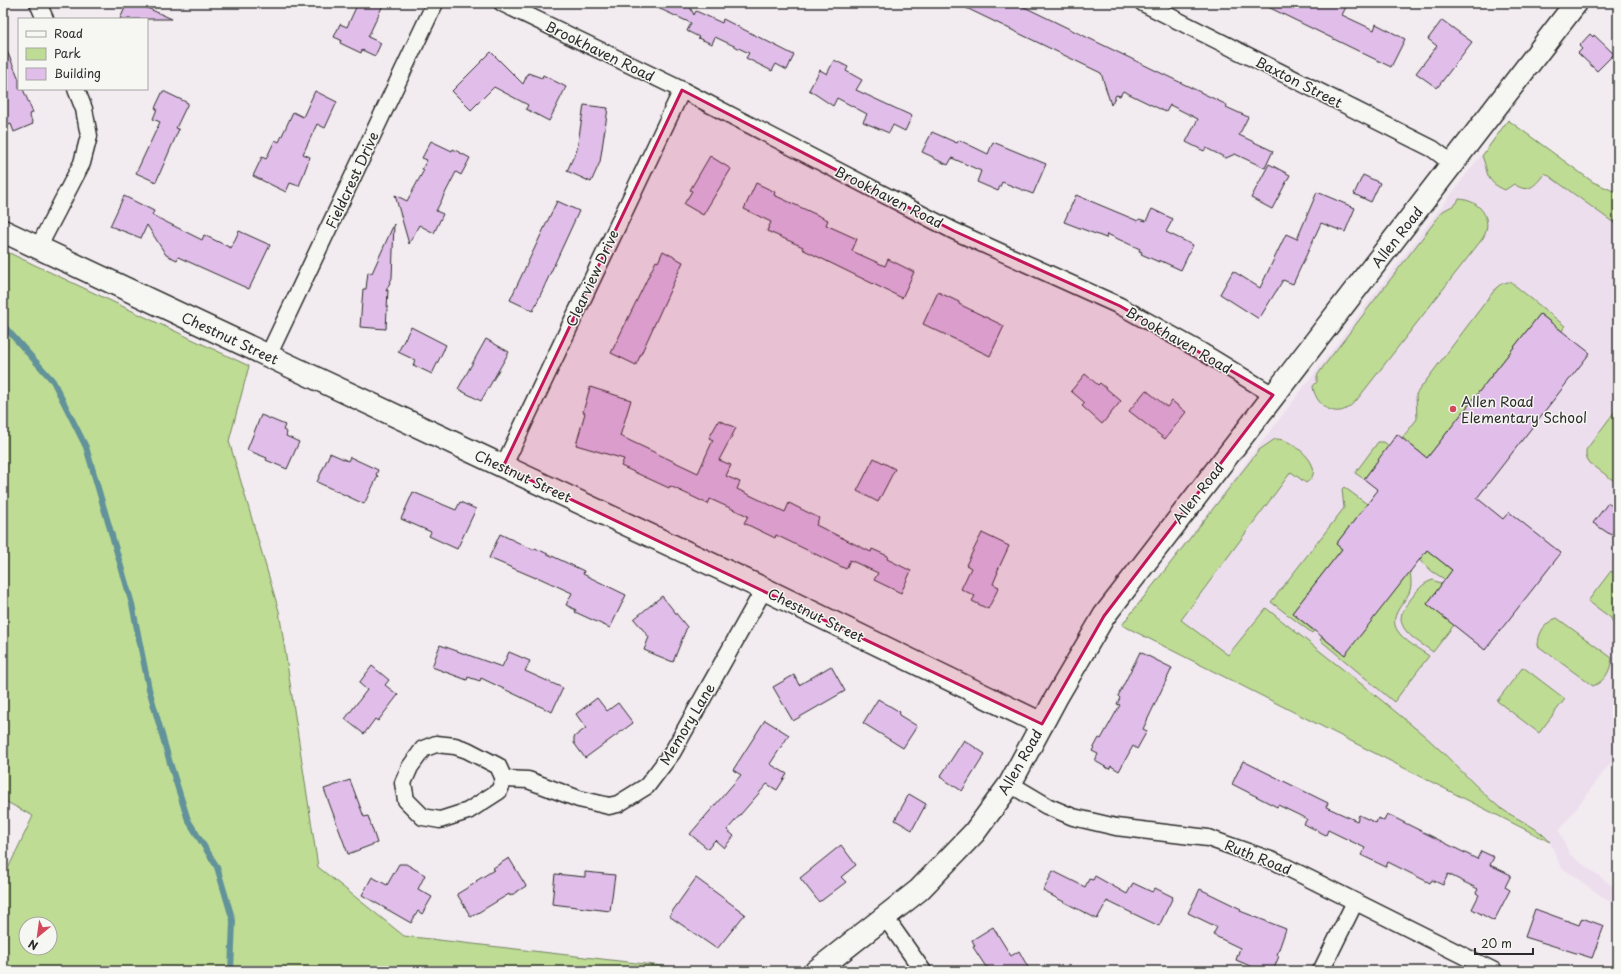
<svg xmlns="http://www.w3.org/2000/svg" width="1621" height="974" font-family="'Playpen Sans',sans-serif">
	<style>
		.built { fill: #eddeee }
		.green { fill: #bedc94; stroke: #748460; fill-rule: evenodd }
		.lines { fill: none; stroke-linecap: round; stroke-linejoin: round }
		.stream { stroke: #62929a; stroke-width: 6 }
		.building { fill: #e0bee9; stroke: #2b2b2b }
		.street-casing { stroke: #2b2b2b; stroke-width: 19 }
		.secondary-casing { stroke: #2b2b2b; stroke-width: 25 }
		.street { stroke: #f6f6f2; stroke-width: 16 }
		.secondary { stroke: #f6f6f2; stroke-width: 22 }
		.marked { fill: #c2185b; fill-opacity: 0.2; stroke: #c2185b; stroke-width: 3; stroke-linejoin: round }
		.poi-dot { fill: #d1495b; stroke: #f6f6f2; stroke-width: 1.5 }
		.labels { text-anchor: middle; dominant-baseline: central; stroke-width: 3; stroke-linejoin: round; paint-order: stroke }
		.street-label { font-size: 14px; fill: #2b2b2b; stroke: #f6f6f2 }
		.poi-label { font-size: 14px; fill: #2b2b2b; stroke: #f6f6f2; text-anchor: start }
	</style>
	<rect width="100%" height="100%" fill="#f2ebf0"/>
	<filter id="ink" filterUnits="userSpaceOnUse"><feTurbulence type="fractalNoise" baseFrequency=".025" numOctaves="2"/><feDisplacementMap in="SourceGraphic" scale="8" xChannelSelector="R" yChannelSelector="G"/><feConvolveMatrix kernelMatrix="1 2 1 2 8 2 1 2 1" color-interpolation-filters="sRGB"/></filter>
	<g filter="url(#ink)">
		<path class="built" d="M1508,120l85,62 25,11v560l-59,78 11,24 48,35v18l-57,-41 -11,-25 -428,-217z"/>
		<g class="green">
			<path d="M1508,120l85,62 25,11v20l-5,7 5,4v2l-73,-53c-9,11 -16,22 -31,11l-9,6c-21,-9 -16,-17 -23,-34z"/>
			<path d="M1459,199c21,1 35,20 24,39l-127,163c-5,4 -9,9 -16,10 -14,2 -26,-12 -27,-25l4,-4v-6l6,-9 120,-156 13,-7z"/>
			<path d="M3,250l246,116 -20,75 50,170 39,256 86,69 301,35h-702v-92l30,-63 -30,-16zM26,924h24v24h-24z"/>
			<path d="M1508,282l4,1 53,43 -3,5 -22,-17 -113,144 -25,-20 15,-19 -1,-25 80,-106 5,-4z"/>
			<path d="M1618,407v77l-28,-21 -4,-6v-7z"/>
			<path d="M1275,439c5,0 9,1 13,3 13,6 38,28 18,41l-15,-11 -110,148 47,35 38,-47c53,43 108,85 160,129 24,21 44,44 67,65 17,16 43,22 57,40l-428,-217 137,-175z"/>
			<path d="M1378,442h6l5,4 -25,33 -9,-6z"/>
			<path d="M1344,487l23,17 -31,40 6,5 -50,64 22,18 -2,2 -41,-31 73,-94 -2,-19z"/>
			<path d="M1427,550l26,21 -7,9 -13,-8 -14,-12z"/>
			<path d="M1410,571c1,8 2,15 -1,22 -6,12 -20,23 -12,37 7,11 22,19 32,26l-35,46 -74,-62 2,-3 22,17z"/>
			<path d="M1611,571l7,5v52l-4,-3 -3,-7 -23,-17z"/>
			<path d="M1433,580l9,4 -15,20 27,21 -21,27c-12,-9 -37,-21 -31,-39 2,-4 6,-9 8,-13 7,-9 12,-17 23,-20z"/>
			<path d="M1557,618l55,40c-2,14 -7,23 -19,28l-55,-40c0,-13 7,-24 19,-28z"/>
			<path d="M1523,667l42,32 -26,34 -42,-32z"/>
		</g>
		<g class="lines">
			<path class="stream" d="M3,325l50,56 33,66 46,157 17,85 21,74 18,57 29,47 16,54 -2,50"/>
		</g>
		<g class="building">
			<path d="M127,3h9l36,16h-52z"/>
			<path d="M358,3h26l-16,34 13,6 -6,13 -13,-6 -1,3 -21,-10 1,-3 -7,-3 6,-13 7,3z"/>
			<path d="M647,3h41l6,12 2,-4 26,12 1,-4 71,36 -7,15 -11,-6 -4,7 -26,-13 3,-5 -34,-16 -3,7 -14,-6 1,-1 -12,-6 4,-8z"/>
			<path d="M956,3h60l211,102 -1,2 22,10 -9,18 34,16 -8,17 -30,-14 -9,4 -20,-10 -2,3 -18,-9 12,-23 -28,-14 -4,7 -43,-21 -3,5 -4,-1 -5,10 -10,-32z"/>
			<path d="M1260,3h88l-6,12 32,15 2,-6 29,15 -14,28z"/>
			<path d="M1442,20l30,22 -35,46 -21,-15 21,-27 -9,-7z"/>
			<path d="M1590,34l3,3 1,-2 20,19 -17,17 -19,-18 4,-4 -3,-3z"/>
			<path d="M3,42l16,37v10h4l10,24 -4,1 4,10 -19,8 -3,-8 -8,3z"/>
			<path d="M491,52l32,32 5,-11 14,5 1,-3 23,12 -17,34 -23,-12 2,-4 -34,-18 -23,23 -19,-19z"/>
			<path d="M834,60l14,7 -2,4 16,9 -6,10 56,26 -7,15 -12,-6 -4,8 -26,-11 4,-8 -30,-16 -4,8 -24,-16 11,-20 7,4z"/>
			<path d="M163,91l25,12 -12,25 3,1 -23,53 -20,-9 24,-51 -7,-3 4,-10 -2,-1z"/>
			<path d="M315,91l22,11 -12,26 -8,-4 -14,30 7,3 -11,29 -9,-3 -4,9 -33,-16 9,-19 4,2 9,-19 4,2 14,-30 10,5z"/>
			<path d="M584,105l24,3 -8,54 -9,20 -24,-11 10,-22z"/>
			<path d="M932,132l25,11 2,-3 29,14 5,-12 53,22 -13,30 -31,-12 -4,9 -21,-9 4,-11 -29,-13 -4,7 -15,-7v-1l-11,-5z"/>
			<path d="M431,141l21,10 1,-2 17,9 -9,17 -5,-3 -20,39 7,3 -9,19 -15,-8 -10,19 -14,-49 12,6 17,-31 -2,-1 5,-9 -5,-2z"/>
			<path d="M710,156l21,13 -28,46 -19,-11 8,-13 -2,-1z"/>
			<path d="M1269,164l21,11 -18,34 -21,-11z"/>
			<path d="M1363,175l17,8 -9,19 -17,-8z"/>
			<path d="M756,183l19,9 -1,3 54,25 -2,5 31,14 -5,12 33,15 3,-7 26,13 -12,26 -100,-49 1,-2 -36,-16 4,-9 -27,-13z"/>
			<path d="M1317,192l38,16 -10,24 -24,-9 -28,61 -10,-4 -24,39 -39,-25 13,-23 27,17 26,-54 11,5z"/>
			<path d="M1076,195l62,26 1,-2 7,2 6,-12 21,10 -7,13 27,13 -12,25 -22,-10v2l-18,-8 1,-2 -3,-1 1,-2 -33,-15 -1,4 -42,-16z"/>
			<path d="M124,196l30,15 -2,4 50,25 2,-5 27,13 8,-17 31,14 -21,44 -71,-32 -1,3 -11,-5 -19,-30 -6,13 -31,-12z"/>
			<path d="M557,201l22,10 -46,100 -23,-11z"/>
			<path d="M394,224l-2,54 -6,13 2,-1 -2,39 -26,-2 3,-38h3l2,-17 4,1z"/>
			<path d="M663,251l20,11 -47,103 -25,-12 45,-92 2,1z"/>
			<path d="M938,292l21,10v2l45,22 -14,30 -67,-32z"/>
			<path d="M1540,314l50,39 -113,145 26,21 6,-7 52,41 -76,97 -58,-46 25,-34 -25,-20 -82,105 -53,-42 50,-64 -6,-5 42,-54 -14,-11 33,-45 30,24z"/>
			<path d="M411,327l35,18 -14,29 -19,-9 2,-5 -17,-8z"/>
			<path d="M486,339l23,13 -28,49 -23,-12z"/>
			<path d="M1085,374l13,11 2,-2 21,18 -19,23 -20,-18 3,-3 -14,-12z"/>
			<path d="M590,387l41,13 -11,36 78,37 15,-33 -4,-2 10,-18 17,8 -17,32 12,5 -5,11 14,6 -3,7 48,23 4,-9 30,15 -3,7 55,27 1,-3 16,7 -1,3 24,12 -10,22 -27,-13 4,-7 -28,-13 -4,9 -70,-34 -1,3 -31,-15 4,-7 -38,-17 -2,5 -38,-18 -1,2 -48,-22 3,-7 -48,-14 9,-32 -2,-1z"/>
			<path d="M1146,390l21,17 5,-6 14,11 -21,27 -36,-28z"/>
			<path d="M261,415l24,10 -2,5 4,2 -1,4 13,6 -12,27 -21,-9 1,-2 -20,-8z"/>
			<path d="M330,453l18,8 2,-4 28,13 -2,5 2,1 -14,28 -47,-22z"/>
			<path d="M874,458l21,11 -17,33 -21,-11z"/>
			<path d="M413,492l43,18 4,-8 16,7 -19,40 -28,-13 2,-4 -30,-13z"/>
			<path d="M1608,503l10,7v15l-7,10 -18,-12z"/>
			<path d="M982,533l27,13 -12,26h1l-5,12 6,3 -11,22 -16,-8 3,-5 -14,-7 10,-21 -5,-3z"/>
			<path d="M500,534l34,16 1,-2 49,23 -1,3 43,21 -16,33 -35,-16 1,-2 -10,-5 6,-12 -35,-16 -1,1 -47,-20z"/>
			<path d="M662,596l25,31 -14,35 -29,-12 5,-13 -15,-18z"/>
			<path d="M440,645l62,22 7,-15 21,9 -5,10 38,17 -11,24 -71,-34 -1,3 -12,-4 -1,3 -35,-13z"/>
			<path d="M1140,652l32,16 -29,61 4,2 -10,18 -4,-3 -14,25 -8,-5 -2,3 -14,-8 3,-7 -6,-3 7,-13 2,1 19,-34 -3,-1 3,-6 -2,-2z"/>
			<path d="M372,666l17,14 -4,5 13,10 -20,26 -3,-2 -11,15 -19,-15 22,-29 -8,-7z"/>
			<path d="M831,666l14,25 -52,30 -20,-34 21,-12 5,10z"/>
			<path d="M597,698l10,13 11,-8 15,20 -48,35 -11,-15v-6l12,-9 -10,-14z"/>
			<path d="M878,699l22,13 -1,3 18,11 -14,22 -40,-25z"/>
			<path d="M765,720l24,15 -19,29 17,10 -10,16 -10,-6 -40,46 7,6 -10,12 -9,-8 -7,9 -18,-15 51,-59 -8,-5z"/>
			<path d="M964,740l21,14 -23,37 -22,-14z"/>
			<path d="M1243,761l85,42 -2,4 31,14 2,-6 17,8 2,-5 6,3 3,-7 90,45 4,-8 13,6 -4,8 21,10 -6,12 5,3 -16,31 -22,-12 7,-14 -3,-2 2,-4 -30,-15 -5,11 -11,-5 -2,3 -42,-21 -2,5 -25,-12 4,-7 -37,-18 -2,5 -22,-11 3,-5 -29,-14 -1,2 -45,-23z"/>
			<path d="M350,780l14,37 4,-1 9,27 -29,11 -24,-65z"/>
			<path d="M909,794l17,10 -14,26 -17,-10z"/>
			<path d="M841,845l15,20 -15,12 5,5 -25,19v-1l-2,2 -19,-24z"/>
			<path d="M509,858l17,28 -16,10 -1,-2 -38,23 -14,-23 20,-12 -1,-1 18,-11 -1,-2z"/>
			<path d="M399,864h7l19,11 -7,14 14,8 -10,17 -4,-3 -7,12 -49,-28 10,-18 15,8z"/>
			<path d="M1053,871l32,16 4,-8 4,1 2,-4 32,18 6,-11 19,9 3,-4 18,9 -14,29 -52,-25 -10,18 -54,-28z"/>
			<path d="M585,872l30,3 -5,36 -58,-7 3,-30 30,3z"/>
			<path d="M696,878l49,36 -28,35 -48,-33z"/>
			<path d="M1200,889l41,20 -1,2 46,18 -9,26 2,1 -6,15h-11l-26,-11 4,-12 -27,-13 4,-8 -29,-14z"/>
			<path d="M1535,909l44,16 3,-7 22,8 -12,32 -67,-21z"/>
			<path d="M993,927l18,29 8,-5 11,20h-43l3,-2 -2,-2h-2l-13,-20 2,-1 -3,-6z"/>
		</g>
		<g class="lines">
			<g class="street-casing">
				<g id="street">
					<path d="M38,3l7,16"/>
					<path d="M502,3l180,87 272,141 166,75 81,45 72,44"/>
					<path d="M1143,3l290,146 20,15"/>
					<path d="M38,248l44,-85 7,-27 -5,-27 -8,-20"/>
					<path d="M268,356l167,-353"/>
					<path d="M503,467l179,-377"/>
					<path d="M436,744l19,2 12,4 31,16 6,13 -5,12 -31,20 -28,9 -17,-3 -17,-17 -3,-17 7,-16 13,-18z"/>
					<path d="M504,779l24,1 51,19 30,7 9,-2 29,-18 25,-33 92,-164"/>
					<path d="M1010,784l37,22 26,11 43,10 92,11 68,24 218,109"/>
					<path d="M885,917l38,54"/>
					<path d="M1321,971l34,-69"/>
				</g>
			</g>
			<g class="secondary-casing">
				<g id="secondary">
					<path d="M3,231l761,358 278,135"/>
					<path d="M816,971l103,-81 55,-57 36,-49 46,-86 48,-82 472,-613"/>
				</g>
			</g>
			<use href="#street" class="street"/>
			<use href="#secondary" class="secondary"/>
		</g>
	</g>
	<path class="marked" d="M682,90l272,141 166,75 153,89 -169,221 -62,108 -539,-257z"/>
	<circle class="poi-dot" cx="1453" cy="409" r="4"/>
	<g class="labels">
		<g class="street-label">
			<text transform="translate(600 51) rotate(26)">Brookhaven Road</text>
			<text transform="translate(1299 82) rotate(27)">Baxton Street</text>
			<text transform="translate(352 180) rotate(-65)">Fieldcrest Drive</text>
			<text transform="translate(889 197) rotate(27)">Brookhaven Road</text>
			<text transform="translate(1397 237) rotate(-52)">Allen Road</text>
			<text transform="translate(592 278) rotate(-65)">Clearview Drive</text>
			<text transform="translate(230 338) rotate(25)">Chestnut Street</text>
			<text transform="translate(1179 340) rotate(30)">Brookhaven Road</text>
			<text transform="translate(523 476) rotate(25)">Chestnut Street</text>
			<text transform="translate(1198 493) rotate(-52)">Allen Road</text>
			<text transform="translate(816 615) rotate(26)">Chestnut Street</text>
			<text transform="translate(687 724) rotate(-59)">Memory Lane</text>
			<text transform="translate(1020 762) rotate(-60)">Allen Road</text>
			<text transform="translate(1258 857) rotate(22)">Ruth Road</text>
		</g>
		<g class="poi-label">
			<text x="1461" y="401">Allen Road<tspan x="1461" dy="16">Elementary School</tspan></text>
		</g>
	</g>
	<rect width="1621" height="974" fill="none" stroke="#f6f6f2" stroke-width="16"/>
	<rect x="8" y="8" width="1605" height="958" fill="none" stroke="#2b2b2b" stroke-width="1.5" filter="url(#ink)"/>
	<rect x="18" y="18" width="130" height="72" fill="#f6f6f2" stroke="#a5a5a2"/>
	<rect x="26" y="31" width="20" height="6" fill="#f6f6f2" stroke="#a5a5a2"/>
	<text x="54" y="38" font-size="12" fill="#2b2b2b">Road</text>
	<rect x="26" y="48" width="20" height="12" fill="#bedc94" stroke="#a5a5a2"/>
	<text x="54" y="58" font-size="12" fill="#2b2b2b">Park</text>
	<rect x="26" y="68" width="20" height="12" fill="#e0bee9" stroke="#a5a5a2"/>
	<text x="54" y="78" font-size="12" fill="#2b2b2b">Building</text>
	<g transform="translate(38 936) rotate(209)"><circle r="19" fill="#f6f6f2" stroke="#a5a5a2"/>
	<path d="M0-3L7 15L0 10L-7 15Z" fill="#d1495b"/>
	<text y="-6" font-size="11" font-weight="bold" text-anchor="middle" fill="#2b2b2b">N</text>
	</g>
	<path d="M1475 948v6h58v-6" fill="none" stroke="#2b2b2b" stroke-width="2"/>
	<text x="1481" y="948" font-size="12" fill="#2b2b2b" stroke="#f6f6f2" stroke-width="3" paint-order="stroke">20 m</text>
</svg>
